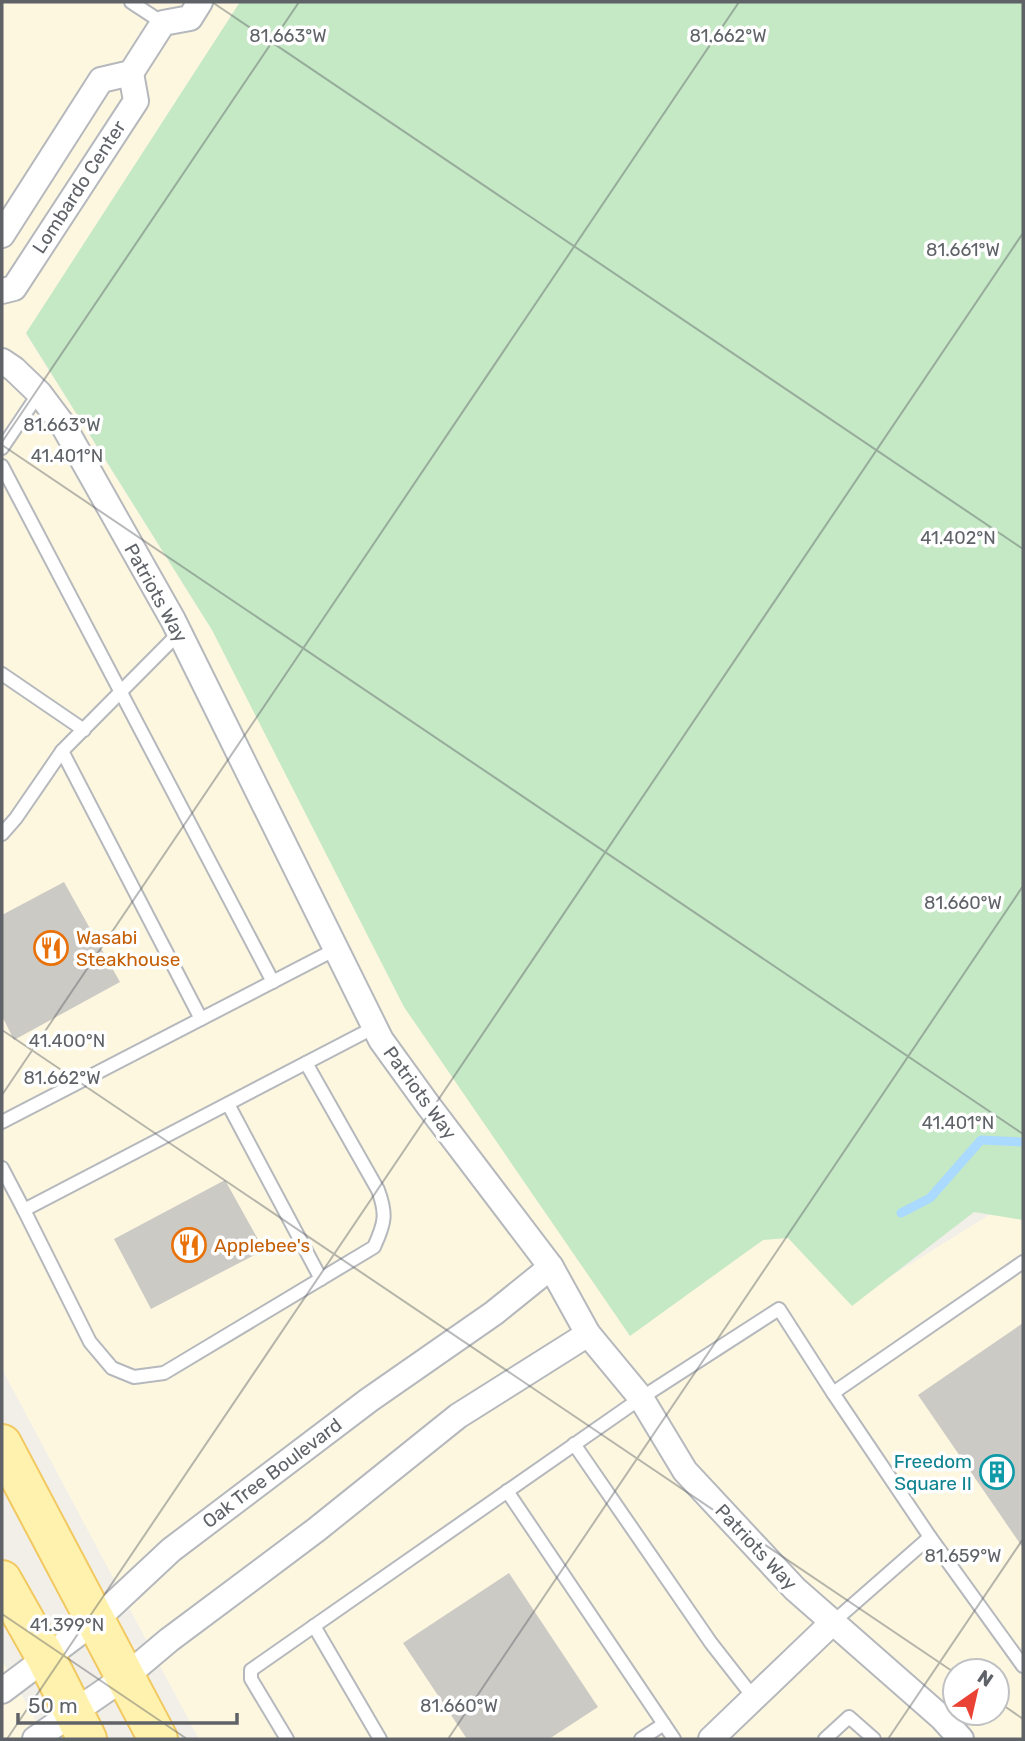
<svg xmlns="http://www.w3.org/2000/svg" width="1025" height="1741" font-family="Rubik,sans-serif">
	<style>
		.commercial { fill: #fef7e0; fill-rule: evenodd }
		.green { fill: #c5e8c5 }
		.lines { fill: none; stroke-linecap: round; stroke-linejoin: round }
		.stream { stroke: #aadaff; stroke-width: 9 }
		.building { fill: #cccac5 }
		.lane-casing { stroke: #b5b8bc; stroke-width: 16 }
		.street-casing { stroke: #b5b8bc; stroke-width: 28 }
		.primary-casing { stroke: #f2c960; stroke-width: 42 }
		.lane { stroke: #fff; stroke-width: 12 }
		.street { stroke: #fff; stroke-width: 24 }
		.primary { stroke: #fff2af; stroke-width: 38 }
		.ticks { fill: none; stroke: #5f6368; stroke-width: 2; stroke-opacity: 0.45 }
		.labels { text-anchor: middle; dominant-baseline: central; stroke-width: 7; stroke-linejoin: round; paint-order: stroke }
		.street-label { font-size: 19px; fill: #5f6368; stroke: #fff }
		.food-label { font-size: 19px; fill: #c56008; stroke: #fff; text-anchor: start }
		.culture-label { font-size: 19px; fill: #0d838f; stroke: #fff; text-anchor: end }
		.ticks-label { font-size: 18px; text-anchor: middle; fill: #5f6368; stroke: #fff; stroke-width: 7; stroke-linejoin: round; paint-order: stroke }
	</style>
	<rect width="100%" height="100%" fill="#f1efe8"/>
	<g class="commercial">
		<path d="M2,2h238l-214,332 186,296 418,705 166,-119 71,75 156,-97v545h-824l-197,-370zM955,1671h42v42h-42z"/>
		<path d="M2,1660l44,79h-44z"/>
	</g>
	<path class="green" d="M240,2h783v1218l-49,-8 -122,94 -64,-68 -25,2 -133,96 -226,-329 -192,-377 -186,-297z"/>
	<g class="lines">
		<path class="stream" d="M901,1213l29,-15 51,-58 42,2"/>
	</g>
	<g class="building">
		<path d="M64,882l56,100 -106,58 -12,-24v-101z"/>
		<path d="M225,1180l39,70 -113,59 -37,-70z"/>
		<path d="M1023,1323v225l-105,-153z"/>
		<path d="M509,1573l89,134 -49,32h-82l-64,-96z"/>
	</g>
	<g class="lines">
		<g class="lane-casing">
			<g id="lane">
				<path d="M131,2l32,21"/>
				<path d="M2,448l37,-55"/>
				<path d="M2,466l271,516"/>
				<path d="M179,633l-117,118 139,268"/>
				<path d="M2,674l82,56"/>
				<path d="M2,834l14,-16 46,-67"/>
				<path d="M228,1104l93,175"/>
				<path d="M2,1122l334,-173"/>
				<path d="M2,1168l22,42 351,-183"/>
				<path d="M24,1210l66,132 22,26 22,9 30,-4 210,-126c11,-24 13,-33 4,-57l-72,-127"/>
				<path d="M833,1393l97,144"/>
				<path d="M574,1444l137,199 43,55"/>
				<path d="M507,1491l167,248"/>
				<path d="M832,1623l98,-86 93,129"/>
				<path d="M314,1626l66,113"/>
				<path d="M287,1739l-36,-60v-9l390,-272 138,-89 54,84 190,-131"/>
				<path d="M641,1739l23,-15"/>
				<path d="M825,1739l24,-22 25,22"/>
			</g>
		</g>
		<g class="street-casing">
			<g id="street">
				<path d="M2,235l99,-155 30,-7 32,-50 27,-5 10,-16"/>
				<path d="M2,291l12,-3 122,-187 -5,-28"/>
				<path d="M2,361l12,8 25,24 24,32 110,195 208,420 47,65 123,162 37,67 53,64 44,73 110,118 147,129 19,21"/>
				<path d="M2,1691l93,-70 76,-71 198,-150 125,-87 57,-46"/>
				<path d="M35,1739l90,-62 44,-37 147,-110 142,-114 130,-82"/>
				<path d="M711,1739l121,-116"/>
			</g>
		</g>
		<g class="primary-casing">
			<g id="primary">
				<path d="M2,1444l156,295"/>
				<path d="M2,1580l44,78 41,81"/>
			</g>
		</g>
		<use href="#lane" class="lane"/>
		<use href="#street" class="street"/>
		<use href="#primary" class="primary"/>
	</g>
	<path class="ticks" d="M212,2l811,547M2,442l297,-440M2,445l1021,689M2,1030l953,643M2,1095l737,-1093M2,1614l185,125M997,1701l26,18M7,1739l1016,-1506M448,1739l575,-853M888,1739l135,-200"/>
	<defs>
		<g id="restaurant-ring" transform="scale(1.75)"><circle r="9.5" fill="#fff" stroke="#e8710a" stroke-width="1.5"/><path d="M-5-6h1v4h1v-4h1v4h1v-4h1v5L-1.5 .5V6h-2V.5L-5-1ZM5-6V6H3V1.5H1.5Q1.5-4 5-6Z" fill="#e8710a"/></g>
		<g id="building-ring" transform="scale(1.75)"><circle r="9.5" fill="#fff" stroke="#0f9aa8" stroke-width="1.5"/><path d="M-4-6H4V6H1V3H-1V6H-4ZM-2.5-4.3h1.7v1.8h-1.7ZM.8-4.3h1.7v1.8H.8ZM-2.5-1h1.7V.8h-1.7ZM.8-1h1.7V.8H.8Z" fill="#0f9aa8"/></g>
	</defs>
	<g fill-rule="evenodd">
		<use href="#restaurant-ring" x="51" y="948"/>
		<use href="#restaurant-ring" x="189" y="1245"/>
		<use href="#building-ring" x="997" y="1472"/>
	</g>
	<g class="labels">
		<g class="street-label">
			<text transform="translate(79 187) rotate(-57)">Lombardo Center</text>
			<text transform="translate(156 593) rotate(61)">Patriots Way</text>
			<text transform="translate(420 1093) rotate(54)">Patriots Way</text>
			<text transform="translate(272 1473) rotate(-37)">Oak Tree Boulevard</text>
			<text transform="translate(756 1547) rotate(47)">Patriots Way</text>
		</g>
		<g class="food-label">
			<text x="76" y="937">Wasabi<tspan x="76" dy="22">Steakhouse</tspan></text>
			<text x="214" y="1245">Applebee's</text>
		</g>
		<g class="culture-label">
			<text x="972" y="1461">Freedom<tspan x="972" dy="22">Square II</tspan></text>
		</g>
	</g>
	<g class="ticks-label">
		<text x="288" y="42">81.663°W</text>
		<text x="728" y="42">81.662°W</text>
		<text x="963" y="256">81.661°W</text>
		<text x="62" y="431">81.663°W</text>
		<text x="67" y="462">41.401°N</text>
		<text x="958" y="544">41.402°N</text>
		<text x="963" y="909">81.660°W</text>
		<text x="67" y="1047">41.400°N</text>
		<text x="62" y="1084">81.662°W</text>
		<text x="958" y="1129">41.401°N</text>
		<text x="963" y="1562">81.659°W</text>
		<text x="67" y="1631">41.399°N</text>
		<text x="459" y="1712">81.660°W</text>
	</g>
	<rect width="1025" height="1741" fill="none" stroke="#5f6368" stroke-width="7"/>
	<g transform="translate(976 1692) rotate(34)"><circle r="33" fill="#ffffff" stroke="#bfc1c3" stroke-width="2"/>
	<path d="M0-5L12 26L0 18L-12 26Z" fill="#ea4335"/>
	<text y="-10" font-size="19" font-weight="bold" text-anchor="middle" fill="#5f6368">N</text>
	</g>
	<path d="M18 1713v10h219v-10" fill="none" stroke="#5f6368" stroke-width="3.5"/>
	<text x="28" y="1713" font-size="21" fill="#5f6368" stroke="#ffffff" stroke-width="5" paint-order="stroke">50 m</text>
</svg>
